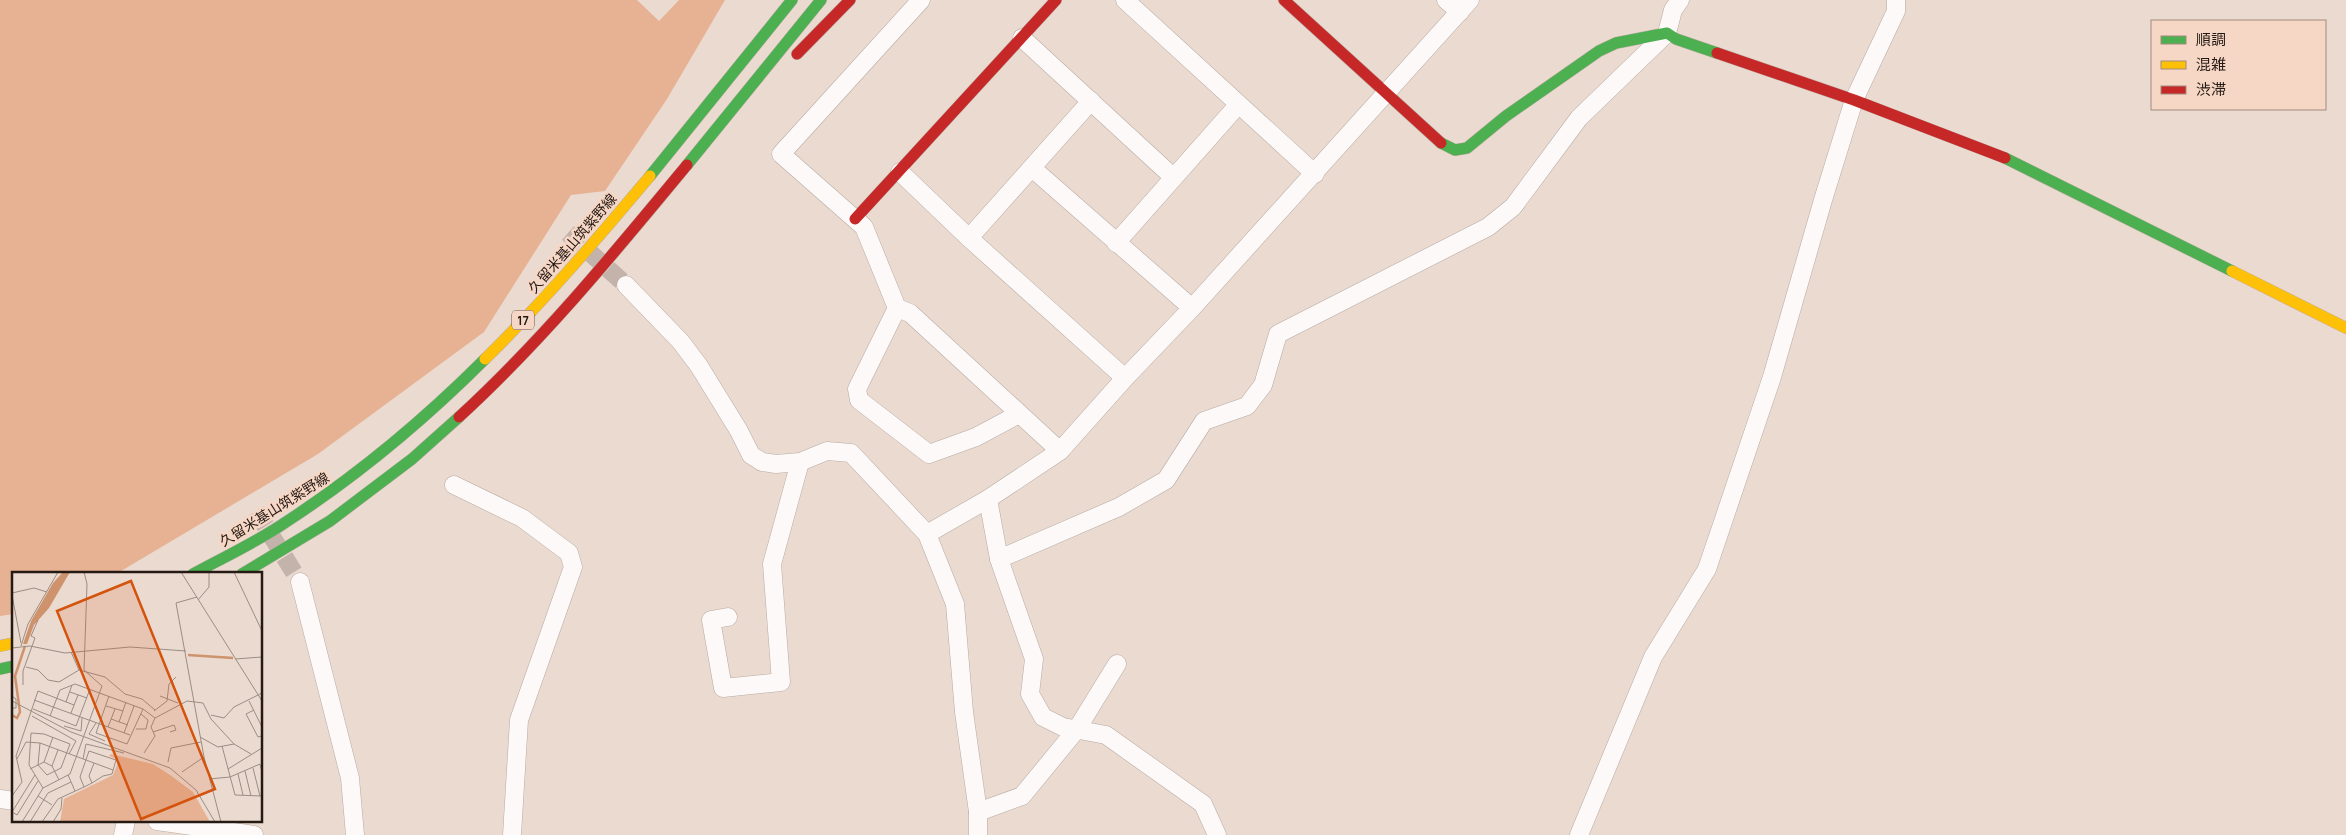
<svg xmlns="http://www.w3.org/2000/svg" width="2346" height="835" font-family="Manrope,'Noto Sans JP',sans-serif">
	<style>
		.forest { fill: #e6b293 }
		.lines { fill: none; stroke-linecap: round; stroke-linejoin: round }
		.street-tunnel { stroke: #c3b3aa; stroke-width: 18; stroke-dasharray: 18 9; stroke-linecap: butt }
		.street-casing { stroke: #b7aba3; stroke-width: 19 }
		.fast-casing { stroke: #b7aba3; stroke-width: 12 }
		.slow-casing { stroke: #b7aba3; stroke-width: 12 }
		.jam-casing { stroke: #b7aba3; stroke-width: 12 }
		.street { stroke: #fcf9f8; stroke-width: 18 }
		.fast { stroke: #4caf50; stroke-width: 11 }
		.slow { stroke: #ffc107; stroke-width: 11 }
		.jam { stroke: #c62828; stroke-width: 11 }
		.labels { text-anchor: middle; dominant-baseline: central; stroke-width: 5; stroke-linejoin: round; paint-order: stroke }
		.shield { fill: #f6d7c5; stroke: #635248; stroke-width: 1 }
		.shield-label { font-size: 12px; font-weight: bold; fill: #241913 }
		.street-label { font-size: 14px; fill: #241913; stroke: #f6d7c5 }
		.inset-river { fill: none; stroke: #ce936d; stroke-width: 2.5 }
		.inset-road { fill: none; stroke: #9b8d84; stroke-width: 1 }
		.view { fill: #d4530d; fill-opacity: 0.15; stroke: #d4530d; stroke-width: 2.5 }
		.inset-edge { fill: none; stroke: #241913; stroke-width: 2.5 }
	</style>
	<rect width="100%" height="100%" fill="#ebdad0"/>
	<path class="forest" d="M0,0h637l22,21 20,-21h46l-58,99 -62,92 -34,4 -87,137 -166,122 -202,120h-102v40l-14,2z"/>
	<g class="lines">
		<g class="street-tunnel">
			<path d="M568,233l58,52"/>
			<path d="M256,511l44,71"/>
		</g>
		<g class="street-casing">
			<g id="street">
				<path d="M921,0l-140,154 83,73 33,81 13,5 150,138"/>
				<path d="M1125,0l190,174"/>
				<path d="M1446,0l14,12"/>
				<path d="M1022,38l151,139"/>
				<path d="M1032,168l160,140"/>
				<path d="M900,172l69,66 156,140"/>
				<path d="M969,238l122,-137"/>
				<path d="M1116,243l122,-138"/>
				<path d="M626,285l55,57 18,24 40,65 12,24 11,7 14,2 24,-2 27,-11 24,2 76,81 28,70 9,108 14,100v23"/>
				<path d="M897,308l-40,81 2,11 70,54 47,-17 43,-23"/>
				<path d="M454,485l68,33 47,35 4,14 -54,153 -7,115"/>
				<path d="M988,499l11,60 35,100 -4,35 13,23 20,10 43,8 97,69 14,31"/>
				<path d="M927,534l61,-35 72,-48 65,-73 67,-70 278,-308"/>
				<path d="M999,559l120,-52 47,-27 38,-59 43,-15 16,-21 15,-51 210,-107 25,-20 66,-89 88,-85 6,-23 7,-10"/>
				<path d="M300,582l50,196 5,57"/>
				<path d="M728,617l-17,3 12,68 58,-6 -9,-118 28,-102"/>
				<path d="M0,799l14,2"/>
				<path d="M978,812l44,-16 55,-67 40,-65"/>
				<path d="M157,821l97,14"/>
				<path d="M123,835l3,-14"/>
				<path d="M1579,835l74,-178 54,-88 65,-192 51,-177 31,-100 42,-89v-11"/>
			</g>
		</g>
		<g class="fast-casing">
			<g id="fast">
				<path d="M1441,143l14,7 12,-2 39,-32 93,-65 17,-8 51,-10 9,6 41,14"/>
				<path d="M2005,158l227,113"/>
				<path d="M687,165l134,-165"/>
				<path d="M650,176l142,-176"/>
				<path d="M193,574c31,-17 64,-32 93,-52 72,-47 138,-102 199,-163"/>
				<path d="M242,574l88,-53 82,-62 47,-42"/>
				<path d="M0,669l14,-3"/>
			</g>
		</g>
		<g class="slow-casing">
			<g id="slow">
				<path d="M2232,271l114,57"/>
				<path d="M485,359c59,-58 112,-120 165,-183"/>
				<path d="M0,646l14,-3"/>
			</g>
		</g>
		<g class="jam-casing">
			<g id="jam">
				<path d="M1284,0l157,143"/>
				<path d="M1717,53l137,47 151,58"/>
				<path d="M797,54l53,-54"/>
				<path d="M855,219l201,-219"/>
				<path d="M459,417c84,-77 156,-165 228,-252"/>
			</g>
		</g>
		<use href="#street" class="street"/>
		<use href="#fast" class="fast"/>
		<use href="#slow" class="slow"/>
		<use href="#jam" class="jam"/>
	</g>
	<g class="labels">
		<rect class="shield" x="512" y="310.5" width="22" height="19" rx="4"/>
		<g class="shield-label">
			<text x="523" y="320">17</text>
		</g>
		<g class="street-label">
			<text transform="translate(572 243) rotate(-49)">久留米基山筑紫野線</text>
			<text transform="translate(274 509) rotate(-32)">久留米基山筑紫野線</text>
		</g>
	</g>
	<g transform="translate(12 572)">
		<rect width="250" height="250" fill="#ebdad0"/>
		<path d="M99,182l42,10 17,11 23,17 17,30h-150l4,-23 49,-24 6,-15 -10,-4z" fill="#e6b293"/>
		<path d="M51,0h7l-21,36 -15,17 -7,19h-4l8,-23 22,-38z" fill="#ce936d"/>
		<path class="inset-river" d="M176,83l45,3M0,143l5,3 3,-6 -5,-36 10,-30"/>
		<path class="inset-road" d="M169,0l81,129M222,0l28,59M0,21l22,-5 13,4M0,23l9,48M185,25l-21,6 28,154 17,65M186,28l11,-13v-15M9,74l7,-22 30,-52M0,76l18,-2 35,7 65,-6 56,4M59,80l8,18 26,7 20,17 17,5 13,11M223,87l27,-2M14,95l12,3 10,10 11,2 20,-12M11,113v-14l12,-33 -4,-2 7,-16M58,120l17,6M0,124l4,3v9h-4M97,124l-13,37 31,11 16,-35M148,124l18,7M22,128l96,35M0,129l59,31 99,36 26,22 19,32M237,129l13,26M54,130l6,-17M94,134l17,5M21,137l43,17 14,-37M242,138l-8,4 12,23 4,-1M142,139l13,-10 2,-17 7,-7M59,141l7,-18M199,143l13,3 10,-11 28,-14M20,144l44,25 -7,13M38,144l10,-26 15,-6 68,25 12,9M99,147l17,6M107,150l7,-20M84,151l-7,11 16,7M52,154l17,5 1,-13M96,155l7,-18M124,157h10l2,-9 -7,-6M141,160l21,-7 2,5 -6,2M112,161l10,-27M188,165l18,10 16,-3M28,171l-2,22 9,10 14,-7 9,-24 -26,-10 -13,-1 -2,32 14,23M210,174l13,49 27,1M132,181l11,-17 -4,-9 4,-9 32,-17 16,2 8,16 23,25 17,10M5,187l9,-17 14,1 73,27M71,187l3,-15 38,9M32,190l9,-25M156,190l3,-14 30,-6M40,194l6,-16M241,196l7,28M18,197l14,-7 8,4 7,14M216,197l34,-21M233,199l6,25M170,200l22,-15M226,202l5,21M23,203l-23,37 5,3 21,-34M56,203l7,16M197,207l21,-2 30,-13 2,8M80,211l-3,-7 5,-13M0,224l10,-14 -6,-26 22,-65 36,14M26,224l14,9M10,250l21,-34 27,-14 32,-88 -18,-16 3,-86 -3,-12M18,250l18,-29 23,-11M30,250l16,-23 26,-12 8,-4 11,-7 9,-2 4,-14 -27,-9 -9,26 4,10M41,250l8,-13 1,-11"/>
		<path class="view" d="M119,9l84,208 -74,30 -84,-208z"/>
		<rect width="250" height="250" class="inset-edge"/>
	</g>
	<rect x="2151" y="20" width="175" height="90" fill="#f6d7c5" stroke="#a28b7e"/>
	<rect x="2161" y="36" width="25" height="8" fill="#4caf50" stroke="#a28b7e"/>
	<text x="2196" y="45" font-size="15" fill="#241913">順調</text>
	<rect x="2161" y="61" width="25" height="8" fill="#ffc107" stroke="#a28b7e"/>
	<text x="2196" y="70" font-size="15" fill="#241913">混雑</text>
	<rect x="2161" y="86" width="25" height="8" fill="#c62828" stroke="#a28b7e"/>
	<text x="2196" y="95" font-size="15" fill="#241913">渋滞</text>
</svg>
